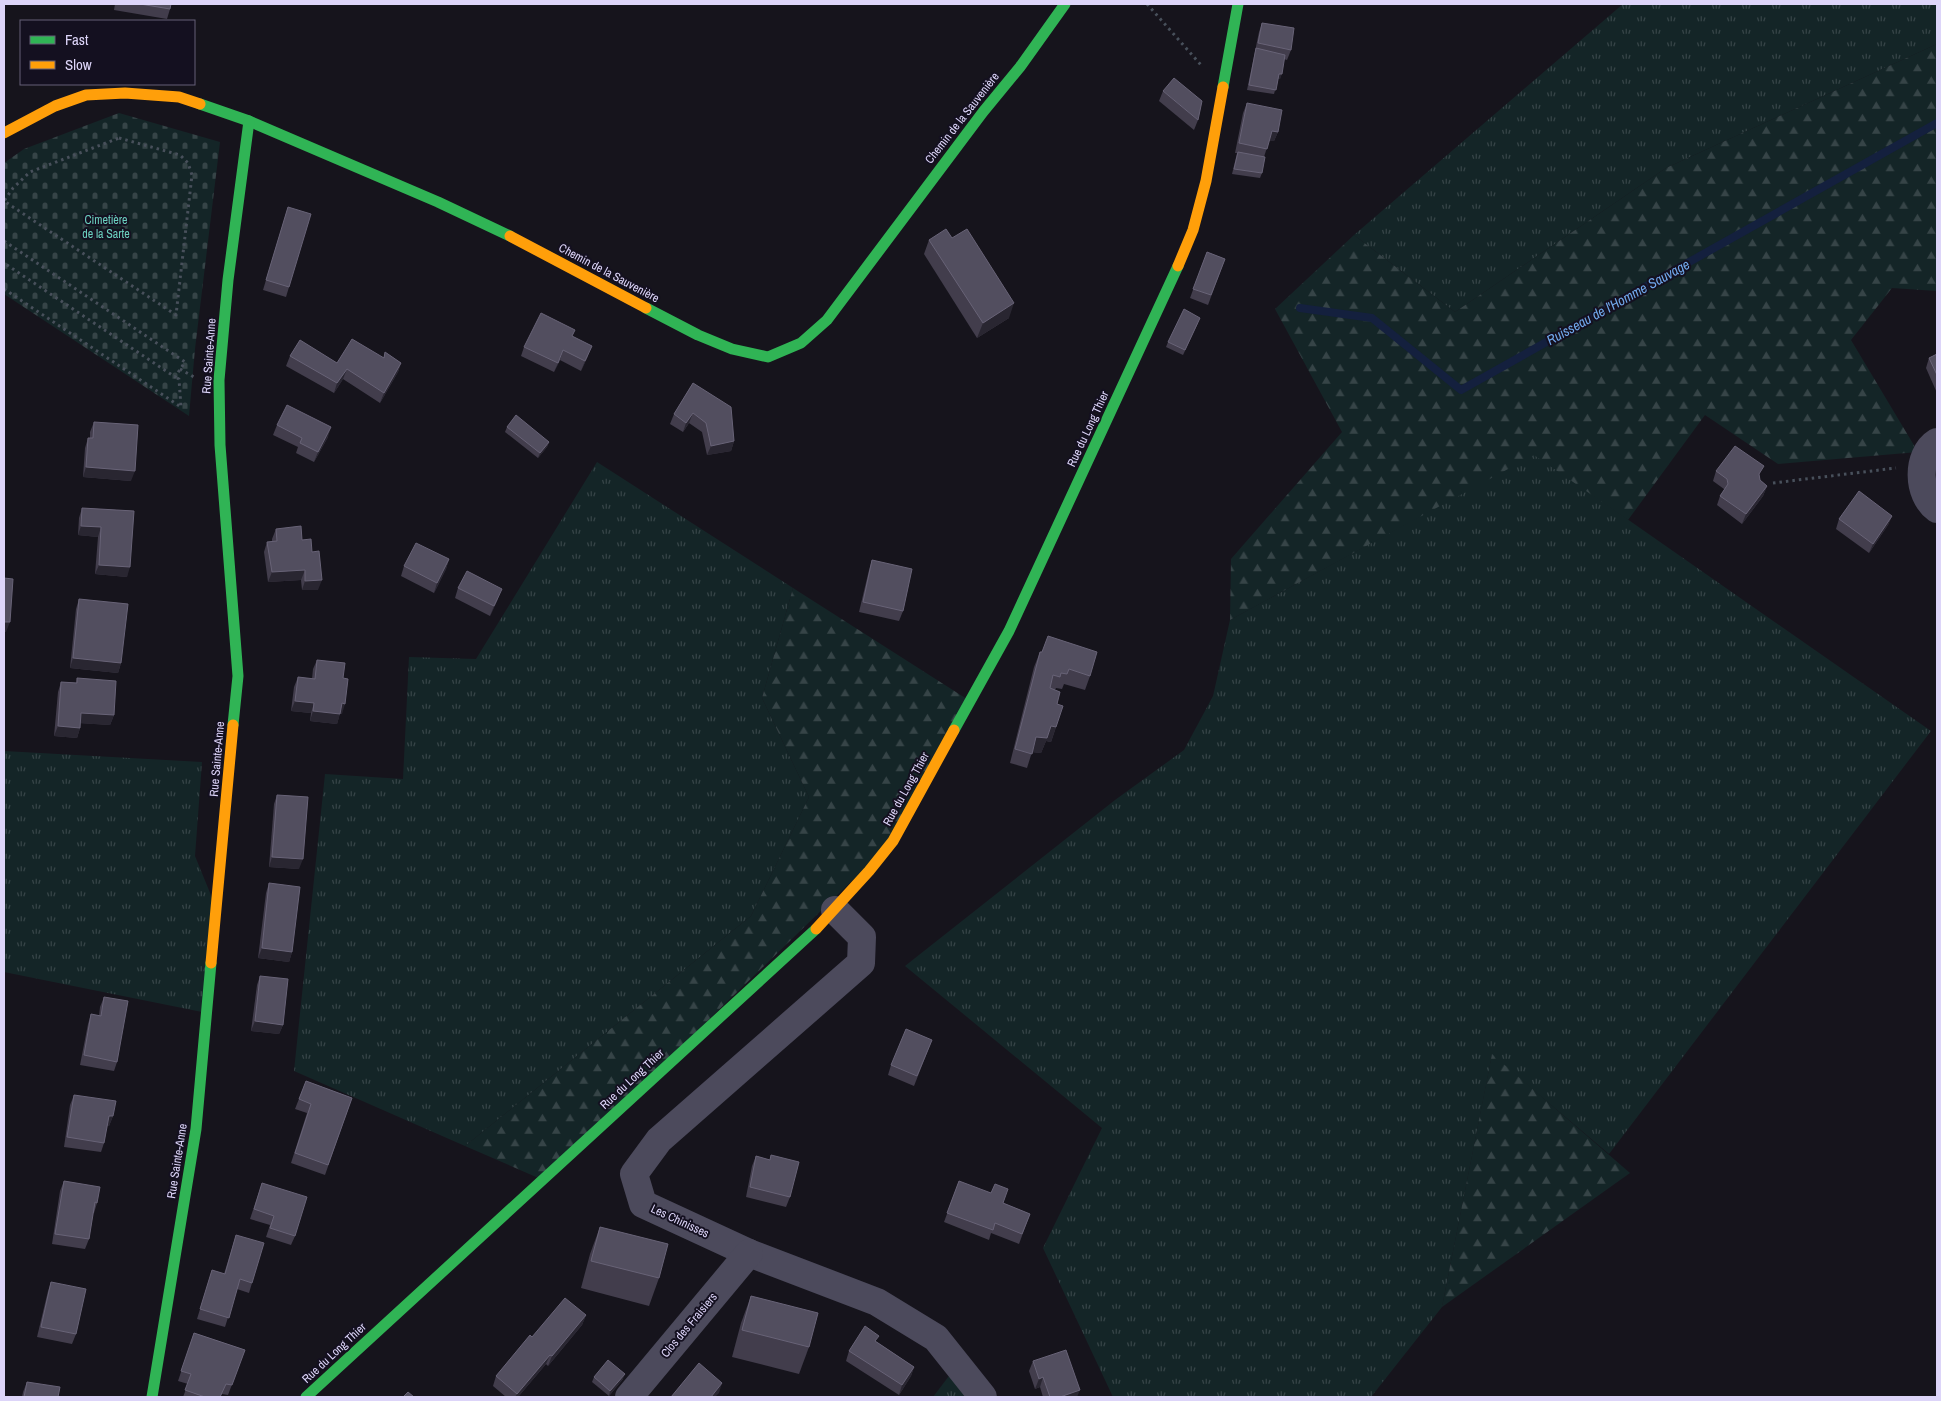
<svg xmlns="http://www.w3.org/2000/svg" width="1941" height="1401" font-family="'Archivo Narrow',sans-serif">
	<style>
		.grass { fill: url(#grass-tufts) }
		.forest { fill: url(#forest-firs) }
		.cemetery { fill: url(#cemetery-stones) }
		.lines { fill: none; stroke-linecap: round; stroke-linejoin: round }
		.stream { stroke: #14203e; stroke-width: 8 }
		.path { stroke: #48505b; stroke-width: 3; stroke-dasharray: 2.5 4; stroke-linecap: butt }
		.street { stroke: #4c4a5c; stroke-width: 28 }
		.fast { stroke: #30b455; stroke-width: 11 }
		.slow { stroke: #ff9f0a; stroke-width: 11 }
		.wall { fill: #423d4c }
		.shaded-wall { fill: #292631 }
		.building { fill: #524e5f; stroke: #686377 }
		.labels { text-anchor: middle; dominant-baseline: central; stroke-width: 4; stroke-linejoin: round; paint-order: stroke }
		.street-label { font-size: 12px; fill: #ddd5f9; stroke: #141020 }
		.park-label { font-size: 12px; fill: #6bcfbf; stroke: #141020 }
		.water-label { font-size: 14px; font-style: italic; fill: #71a8ec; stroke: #141020 }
	</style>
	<defs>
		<pattern id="grass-tufts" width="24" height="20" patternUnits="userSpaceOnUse" patternTransform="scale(1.25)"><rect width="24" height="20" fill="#142527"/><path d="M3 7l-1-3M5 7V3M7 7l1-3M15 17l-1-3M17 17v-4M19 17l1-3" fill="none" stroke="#364447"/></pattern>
		<pattern id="forest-firs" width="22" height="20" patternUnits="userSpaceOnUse" patternTransform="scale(1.25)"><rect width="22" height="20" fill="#142527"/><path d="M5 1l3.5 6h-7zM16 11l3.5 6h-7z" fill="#364447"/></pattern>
		<pattern id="cemetery-stones" width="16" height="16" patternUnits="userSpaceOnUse" patternTransform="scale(1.25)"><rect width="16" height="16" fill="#142527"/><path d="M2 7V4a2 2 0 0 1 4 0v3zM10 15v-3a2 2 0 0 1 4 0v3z" fill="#364447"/></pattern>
	</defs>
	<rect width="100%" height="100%" fill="#16141c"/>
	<g class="grass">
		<path d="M1623,4h314v40l-271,124 -211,144 -101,-77z"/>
		<path d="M1534,454l397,277 -322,423 -117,-99 -50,252 -71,90h-258l-70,-149 59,-120 -197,-162 210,-166 69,-50 29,-54 17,-76z"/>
		<path d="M597,462l196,126 -31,110 47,99 -58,119 -286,230 -171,-75 31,-297 78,5 6,-122 67,2z"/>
		<path d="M4,751l198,11 -7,94 22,54 -10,103 -203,-41z"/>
		<path d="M952,1372l20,25h-39z"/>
	</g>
	<g class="forest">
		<path d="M1937,44v247l-45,-3 -41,52 67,112 -140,12 -73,-49 -77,105 -94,-65 -304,165 1,-61 111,-127 -67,-123 79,-74 101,77 211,-144z"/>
		<path d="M793,588l177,113 -77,140 -350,339 -78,-34 286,-230 58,-119 -47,-99z"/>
		<path d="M1492,1054l138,119 -188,134z"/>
	</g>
	<path class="cemetery" d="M119,113l101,29 -25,207 -6,67 -185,-122v-131l20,-14z"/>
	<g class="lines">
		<path class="stream" d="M1300,308l72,10 89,72 476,-267"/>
		<g class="path">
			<path d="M1147,4l54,61"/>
			<path d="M119,138l61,17 8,8 4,12 -16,140 -172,-114 9,-13 17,-16z"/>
			<path d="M4,241l181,121 -10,15 -171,-114"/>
			<path d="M4,289l177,118 -2,-28 -4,-2"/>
			<path d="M180,369l14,8"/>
			<path d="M1773,483l123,-15"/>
		</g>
		<g class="street">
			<path d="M1937,442c-21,13 -20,53 0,67"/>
			<path d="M835,910l27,27 -1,26 -202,177 -25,34 9,30 106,49 128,49 59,36 47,59"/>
			<path d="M629,1397l120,-144"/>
		</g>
		<g class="fast">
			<path d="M1223,87l15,-83"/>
			<path d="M200,104l49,17 189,81 72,34"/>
			<path d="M646,308l52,27 34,14 36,8 33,-14 26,-23 156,-208 37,-45 45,-63"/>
			<path d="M233,725l5,-49 -18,-231 -1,-65 9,-100 21,-159"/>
			<path d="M954,730l55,-99 169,-365"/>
			<path d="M152,1397l44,-268 15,-166"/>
			<path d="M306,1397l510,-468"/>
		</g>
		<g class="slow">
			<path d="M4,133l51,-27 31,-11 39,-2 54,4 21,7"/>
			<path d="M510,236l136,72"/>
			<path d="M1178,266l15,-36 13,-49 17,-94"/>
			<path d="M816,929l53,-58 24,-30 61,-111"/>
			<path d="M211,963l22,-238"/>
		</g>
	</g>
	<g class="wall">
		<path d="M115,4h56l-1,5 -3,10 -53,-9z"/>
		<path d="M1262,23l29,27 -4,10 -3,-1 -4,20h-2l-4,15 -27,-4 12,-58z"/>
		<path d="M1163,91l35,29 -4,10 -35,-29z"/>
		<path d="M1247,103l31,29 -4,9h-5l-5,16 -2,16 -2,5 -28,-4 5,-21h-2l8,-40z"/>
		<path d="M288,207l1,80 -3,10 -23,-7z"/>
		<path d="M952,238l57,80 -32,20 -53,-84 5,-14z"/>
		<path d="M1207,252l18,7 -17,46 -18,-7z"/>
		<path d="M1198,323l-15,32 -17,-8 2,-5z"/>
		<path d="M572,337l16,19 -7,15 -21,-11 -6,12 -33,-16 3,-9z"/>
		<path d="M385,352l16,11 -3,9 -18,31 -37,-24 -9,14 -48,-27 4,-10 47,7 47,-6z"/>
		<path d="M1937,354v39l-11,-25 3,-10z"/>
		<path d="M693,383l41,58 -3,10 -24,4 -5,-23 -13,-9 -6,9 -13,-8 4,-10z"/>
		<path d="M94,422l37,59 -48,-4 2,-29 3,-10h2v-6z"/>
		<path d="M277,425l51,12 -14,25 -18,-9 2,-6 -25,-12z"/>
		<path d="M507,427l42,15 -2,5 -9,11 -33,-26z"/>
		<path d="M1716,471l43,6 1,3 7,6 -4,10 -21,28 -25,-19 3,-9 4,-5v-2l-11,-8z"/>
		<path d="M82,508l52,3 -7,66 -32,-3 3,-37 -20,-2 1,-17z"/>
		<path d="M1892,516l-4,9 -19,28 -33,-24 3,-10z"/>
		<path d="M276,529l26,11 10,12 6,38h-16l-1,-10 -33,2 -4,-30 3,-10h5v-3z"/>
		<path d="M449,559l-3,10 -12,24 -33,-17 3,-10z"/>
		<path d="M872,560l31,51 -4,10 -40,-9 10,-42z"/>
		<path d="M458,588l40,11 -8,17 -35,-18z"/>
		<path d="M79,599l42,64 -3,10 -48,-5 6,-59z"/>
		<path d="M1040,652h2l48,24 -5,14 -21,-6 -2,5 -6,-1 -1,2 2,14 -1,23 -5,15 -5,-1 -5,12 -9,-1 -5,16 -17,-5 24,-96z"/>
		<path d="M317,660l26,18 -1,36 -2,-1 -3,11 -27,-3 1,-8 -20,-2 3,-24 4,-10 14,2 1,-10z"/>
		<path d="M77,678l37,37 -4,10 -30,-2v5l-3,10 -23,-2 4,-44 3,-10 15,1z"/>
		<path d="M277,795l22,74 -30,-2 5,-63z"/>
		<path d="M269,883l23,69 -3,10 -31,-4 8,-65z"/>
		<path d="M260,976l23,49 -4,9 -28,-3 6,-46z"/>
		<path d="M104,997l13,65 -3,9 -34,-6 8,-41 3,-10 8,2 1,-9z"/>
		<path d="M932,1040l-18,46 -26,-11 3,-10z"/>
		<path d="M306,1081l46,17 -27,77 -34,-12 16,-50 -12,-4z"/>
		<path d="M74,1095l39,21 -4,10h-2l-3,17 -3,9 -37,-5 6,-42z"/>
		<path d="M771,1155l19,42 -4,10 -40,-10 6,-31 4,-10 14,4z"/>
		<path d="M64,1181l33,22 -3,10h-1l-4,26 -4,10 -33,-5 8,-53z"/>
		<path d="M959,1181l44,22 27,11 -11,30 -28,-11 -2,7 -45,-18z"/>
		<path d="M262,1183l33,53 -4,9 -25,-8 4,-12 -20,-6z"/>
		<path d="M600,1227l59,51 -10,28 -68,-18 9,-34z"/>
		<path d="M236,1235l16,48 -3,10 -12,-4 -12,38 -28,-8 15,-49 12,4z"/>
		<path d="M51,1282l25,52 -4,10 -35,-7 11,-46z"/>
		<path d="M751,1296l58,51 -10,27 -67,-17 9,-34z"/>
		<path d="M586,1315l-4,10 -34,41 -2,-2 -28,33h-12l-13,-11 3,-10 36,-39z"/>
		<path d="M194,1333l51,17 -17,45 -6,-1 -2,3h-37l5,-13 -10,-3z"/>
		<path d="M877,1342l37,25 -3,9 -12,19 -53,-34 3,-10z"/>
		<path d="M1033,1361l44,36h-34l-3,-10 -5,2 -6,-18z"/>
		<path d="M594,1377l29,2 -14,17 -17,-14z"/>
		<path d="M27,1382l31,15h-36l1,-5z"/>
	</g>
	<g class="shaded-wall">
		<path d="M1279,74h3l-2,5h-3z"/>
		<path d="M1272,131l6,1 -4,9h-6z"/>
		<path d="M1014,303l-5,15 -32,20 6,-15z"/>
		<path d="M592,346l-4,10 -7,15 4,-10z"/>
		<path d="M563,350l-3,10 -6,12 4,-9z"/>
		<path d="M401,363l-3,9 -18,31 4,-10z"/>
		<path d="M347,369l-4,10 -9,14 3,-10z"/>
		<path d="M693,413l-4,10 -6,9 3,-9z"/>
		<path d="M331,427l-3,10 -14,25 4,-10z"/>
		<path d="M734,441l-3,10 -24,4 4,-9z"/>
		<path d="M549,442l-2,5 -9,11 2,-5z"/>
		<path d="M86,467l49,4 -4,10 -48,-4z"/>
		<path d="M1767,486l-4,10 -21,28 4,-10z"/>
		<path d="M1892,516l-4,9 -19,28 4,-9z"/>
		<path d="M81,526l20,1 -3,10 -20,-2z"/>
		<path d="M449,559l-3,10 -12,24 3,-10z"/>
		<path d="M99,565l31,2 -3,10 -32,-3z"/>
		<path d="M305,570l-4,10 -33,2 4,-10z"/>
		<path d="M322,580l-4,10h-16l3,-9z"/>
		<path d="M502,589l-4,10 -8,17 4,-10z"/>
		<path d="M4,622h6l-4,10h-2z"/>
		<path d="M73,658l48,5 -3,10 -48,-5z"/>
		<path d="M295,701l19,2 -3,10 -20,-2z"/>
		<path d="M342,703l3,1 -3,10 -4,-1z"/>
		<path d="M313,711l27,3 -3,10 -27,-3z"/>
		<path d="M81,713l33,2 -4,10 -33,-2z"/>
		<path d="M58,726l22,2 -3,10 -23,-2z"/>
		<path d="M1051,726l5,1 -5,15 -5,-1 -5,12 -11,-1 6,-15z"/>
		<path d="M272,857l31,2 -4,10 -30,-2z"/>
		<path d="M262,948l30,4 -3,10 -31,-4z"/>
		<path d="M255,1021l28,4 -4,9 -28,-3z"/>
		<path d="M109,1116h4l-4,10h-4z"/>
		<path d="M586,1315l-4,10 -34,41 4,-10z"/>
		<path d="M550,1355l-4,9 -28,33h-3l2,-3z"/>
		<path d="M914,1367l-3,9 -12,19 3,-10z"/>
		<path d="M625,1374l-2,5 -14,17 1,-5z"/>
		<path d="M1043,1377l-3,10 -5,2 4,-10z"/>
		<path d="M722,1383l-3,10 -4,4h-4z"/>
		<path d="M1080,1390l-3,7h-17z"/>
	</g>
	<g class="building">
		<path d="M140,4h31l-1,5z"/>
		<path d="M1262,23l32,5 -3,22 -33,-7z"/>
		<path d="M1256,48l29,7 -3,19h-3l-3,16 -27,-5z"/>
		<path d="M1174,78l28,23 -4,19 -35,-29z"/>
		<path d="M1247,103l35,7 -4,22 -6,-1 -5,18 -28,-6z"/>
		<path d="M1238,152l27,5 -3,16 -28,-4z"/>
		<path d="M288,207l23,7 -22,73 -23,-7z"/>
		<path d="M946,229l6,9 15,-9 47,74 -31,20 -54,-83z"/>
		<path d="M1207,252l18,7 -14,36 -18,-6z"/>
		<path d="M1184,309l16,9 -15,32 -17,-8z"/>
		<path d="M541,313l34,17 -3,6 20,10 -7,15 -22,-11 -5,13 -34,-16z"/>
		<path d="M352,339l32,19 1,-6 16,11 -17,30 -37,-24 -10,14 -47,-27 10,-16 37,23z"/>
		<path d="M1937,354v21l-8,-17z"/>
		<path d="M693,383l38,24 3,34 -23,5 -5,-23 -13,-10 -7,10 -12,-9z"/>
		<path d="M287,405l44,22 -13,25 -18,-9 2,-5 -25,-13z"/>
		<path d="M516,415l33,27 -9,11 -33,-26z"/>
		<path d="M94,422l44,3 -3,46 -49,-4 2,-29h5z"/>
		<path d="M1735,446l29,20 -5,8 1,6 7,6 -21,28 -26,-18 8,-12 -1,-5 -11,-8z"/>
		<path d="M1859,491l33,25 -19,28 -34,-25z"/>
		<path d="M82,508l52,3 -4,56 -31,-2 2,-38 -20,-1z"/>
		<path d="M301,526l1,14 9,-1 1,13 7,-1 3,29 -17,1v-11l-33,2 -5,-30 10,-1 -1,-12z"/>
		<path d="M416,543l33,16 -12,24 -33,-17z"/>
		<path d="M872,560l40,9 -9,42 -40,-9z"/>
		<path d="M467,571l35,18 -8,17 -36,-18z"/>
		<path d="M4,578l9,1 -3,43h-6z"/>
		<path d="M79,599l49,5 -7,59 -48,-5z"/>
		<path d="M1048,636l49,16 -7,24 -21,-7 -2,5 -6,-1 -1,4 -7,-2 -3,13 10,4 -3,12 6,2 -7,21 -5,-1 -4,12 -11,-1 -4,17 -17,-5 25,-97h2z"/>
		<path d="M317,660l28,3 -2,15 5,1 -3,25 -3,-1 -2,11 -27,-3 1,-8 -19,-2 3,-24 17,2z"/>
		<path d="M77,678l39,3 -2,34 -33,-2 -1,15 -22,-2 3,-44 16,1z"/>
		<path d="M277,795l31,2 -5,62 -31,-2z"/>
		<path d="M269,883l31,4 -8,65 -30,-4z"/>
		<path d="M260,976l28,3 -5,46 -28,-4z"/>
		<path d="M104,997l24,4 -11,61 -33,-7 7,-41 10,2z"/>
		<path d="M906,1029l26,11 -15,36 -26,-11z"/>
		<path d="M306,1081l46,17 -24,67 -33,-12 16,-49 -12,-5z"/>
		<path d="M74,1095l42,6 -3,15h-4l-5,27 -37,-6z"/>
		<path d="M771,1155l28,7 -9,35 -40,-10 6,-31 14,4z"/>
		<path d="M64,1181l36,6 -3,16 -2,-1 -6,37 -34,-5z"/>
		<path d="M959,1181l32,12 4,-9 13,5 -5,14 27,11 -8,20 -27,-11 -2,7 -46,-17z"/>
		<path d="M262,1183l45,14 -12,39 -25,-8 4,-12 -20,-7z"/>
		<path d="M600,1227l68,17 -9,34 -68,-17z"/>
		<path d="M236,1235l28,8 -12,40 -12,-4 -11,39 -29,-9 12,-39 13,4z"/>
		<path d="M51,1282l35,7 -10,45 -35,-7z"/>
		<path d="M751,1296l67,17 -9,34 -67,-17z"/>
		<path d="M565,1298l21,17 -34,41 -2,-1 -33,39 -21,-18 34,-41 2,2z"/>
		<path d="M865,1326l14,10 -4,5 39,26 -12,18 -53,-34z"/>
		<path d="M194,1333l51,17 -13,35 -6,-1 -6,13h-15l-20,-7 6,-16 -10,-3z"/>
		<path d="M1066,1350l14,40 -20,7h-10l-7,-20 -4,2 -6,-18z"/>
		<path d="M608,1360l17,14 -15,17 -16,-14z"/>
		<path d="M699,1363l23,20 -11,14h-40z"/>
		<path d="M27,1382l33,5 -2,10h-34z"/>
		<path d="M408,1392l6,5h-11z"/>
	</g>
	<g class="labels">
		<g class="street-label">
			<text transform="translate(962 118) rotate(-52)">Chemin de la Sauvenière</text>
			<text transform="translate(609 273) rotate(28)">Chemin de la Sauvenière</text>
			<text transform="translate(209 356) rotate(-86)">Rue Sainte-Anne</text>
			<text transform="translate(1088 429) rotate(-65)">Rue du Long Thier</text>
			<text transform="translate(217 759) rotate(-85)">Rue Sainte-Anne</text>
			<text transform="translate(906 789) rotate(-61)">Rue du Long Thier</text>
			<text transform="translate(632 1079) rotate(-43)">Rue du Long Thier</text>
			<text transform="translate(177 1161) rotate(-81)">Rue Sainte-Anne</text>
			<text transform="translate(680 1221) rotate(25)">Les Chinisses</text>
			<text transform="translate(689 1325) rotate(-50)">Clos des Fraisiers</text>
			<text transform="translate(334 1353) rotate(-43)">Rue du Long Thier</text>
		</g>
		<g class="park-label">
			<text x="106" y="220">Cimetière<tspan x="106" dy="14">de la Sarte</tspan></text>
		</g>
		<g class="water-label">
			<text transform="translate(1618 302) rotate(-29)">Ruisseau de l'Homme Sauvage</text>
		</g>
	</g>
	<rect width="1941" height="1401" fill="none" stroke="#ddd5f9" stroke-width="10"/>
	<rect x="20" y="20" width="175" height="65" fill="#141020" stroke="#645f77"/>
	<rect x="30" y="36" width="25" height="8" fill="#30b455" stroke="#645f77"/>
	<text x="65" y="45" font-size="15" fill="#ddd5f9">Fast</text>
	<rect x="30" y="61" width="25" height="8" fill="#ff9f0a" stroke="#645f77"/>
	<text x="65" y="70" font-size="15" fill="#ddd5f9">Slow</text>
</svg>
